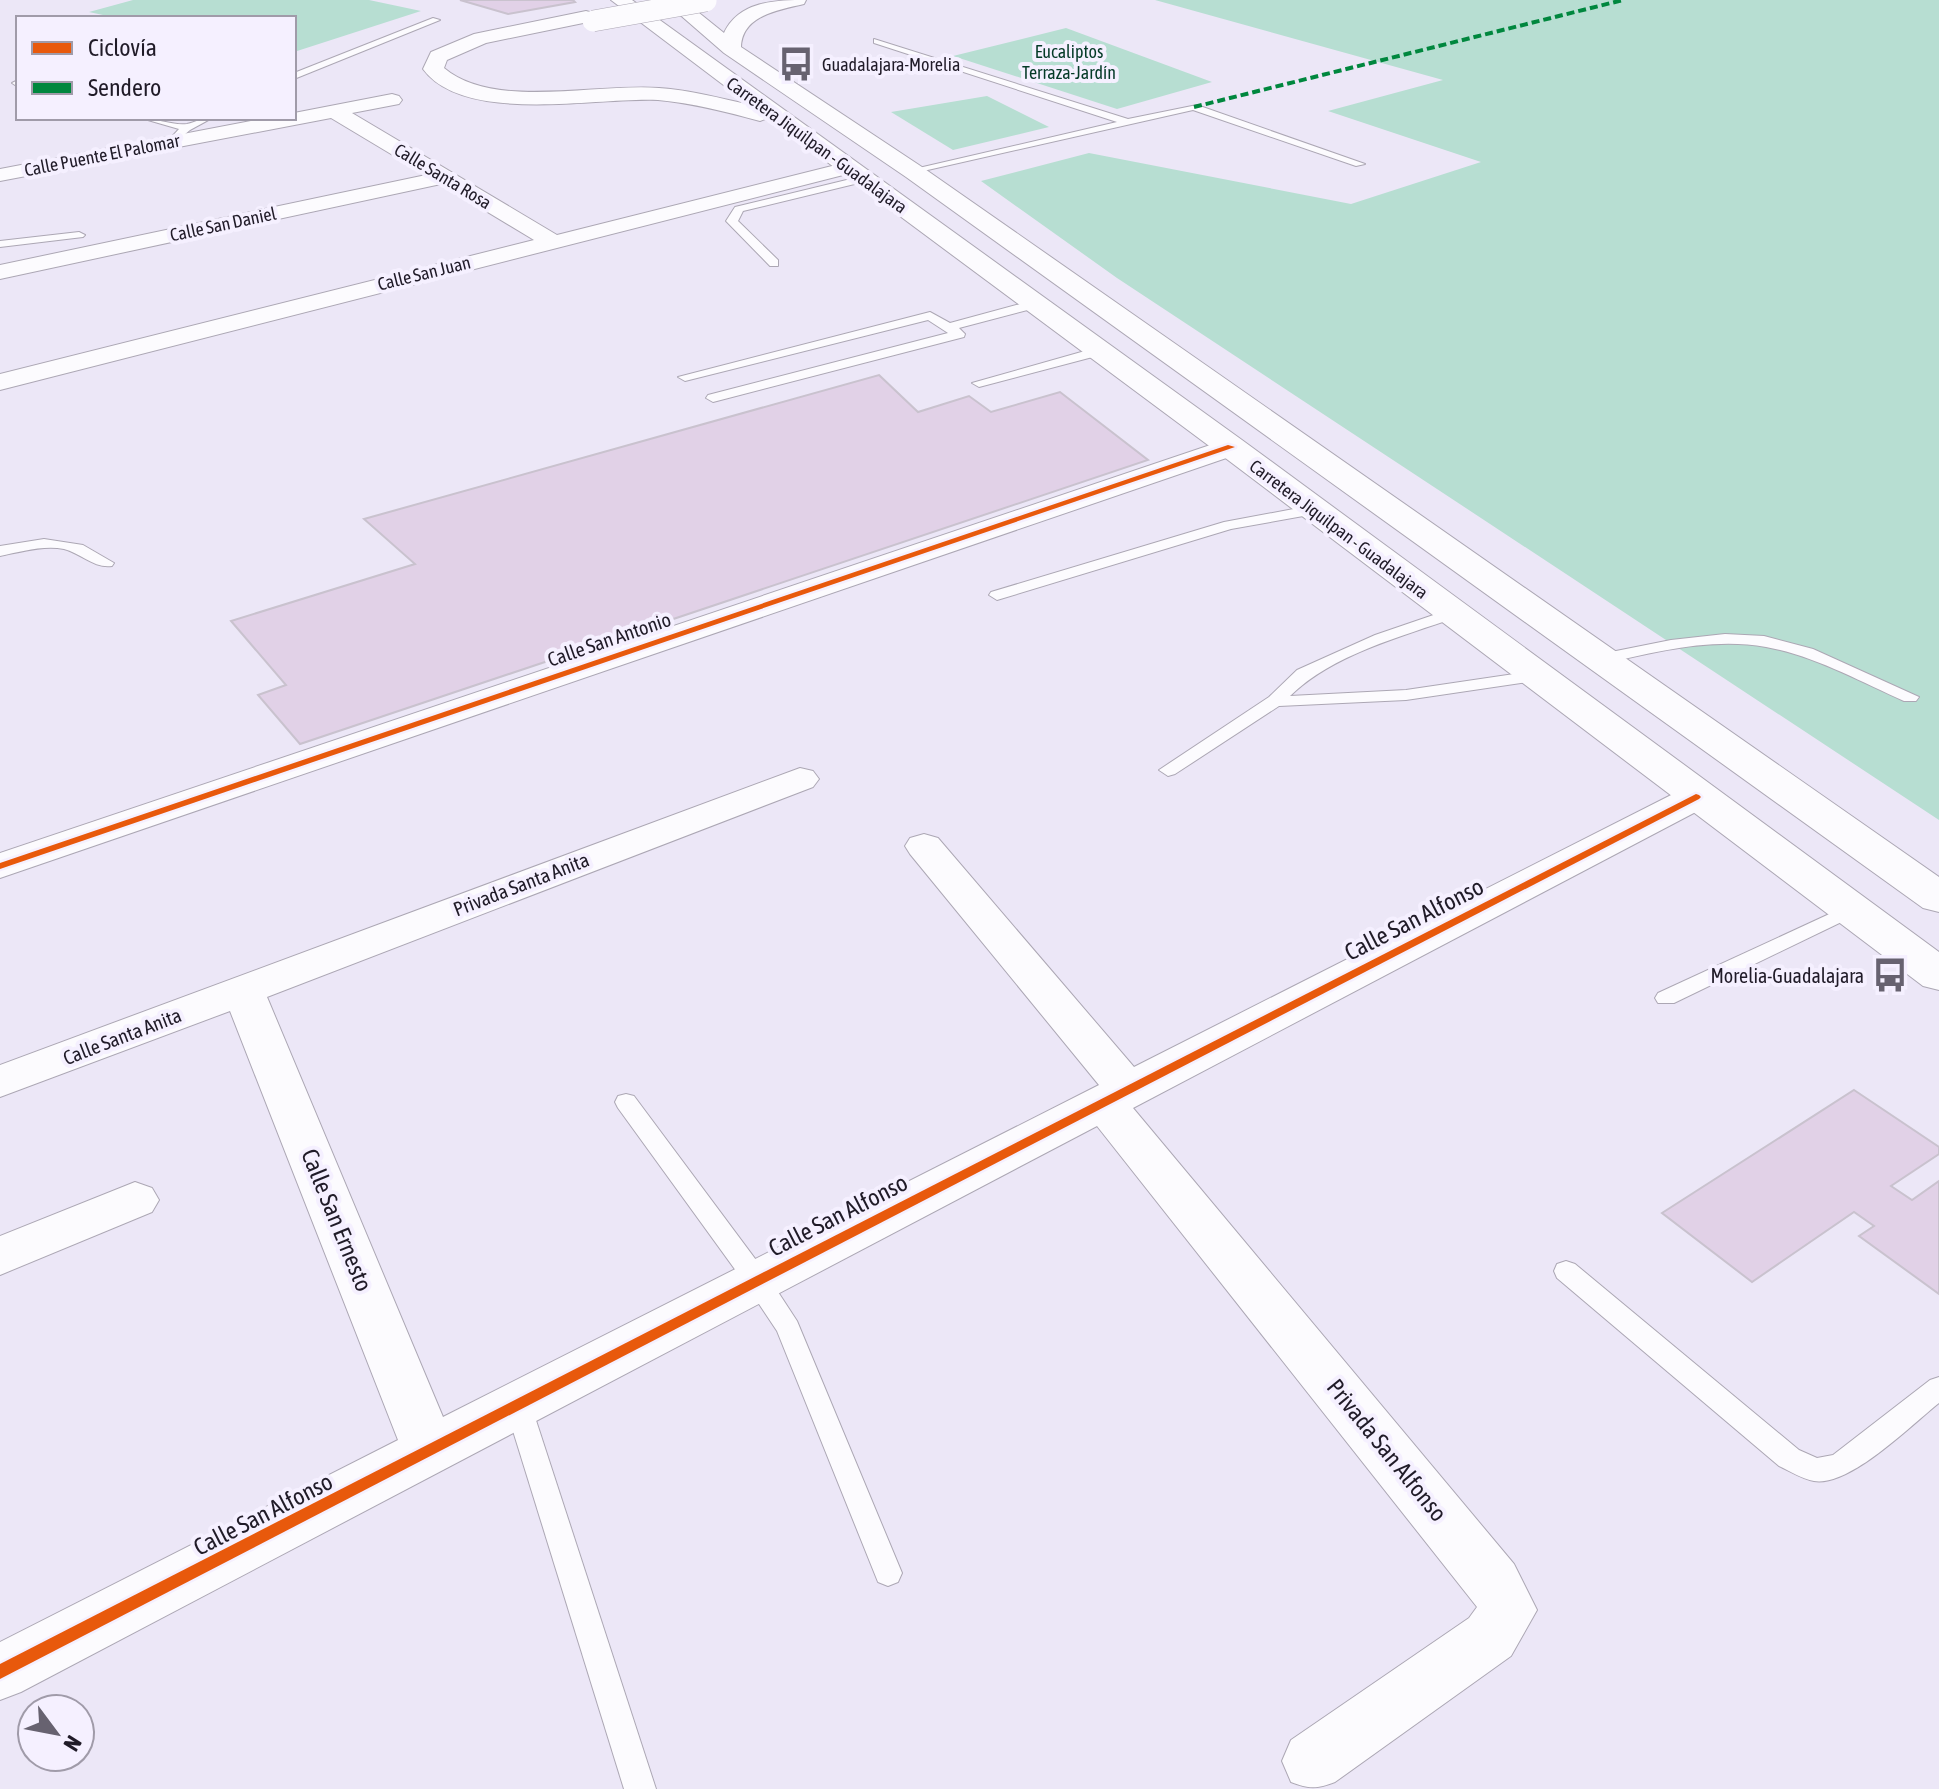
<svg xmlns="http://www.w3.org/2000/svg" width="1939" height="1789" font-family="'Asap Condensed',sans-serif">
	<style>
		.green { fill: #b7ded2 }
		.building { fill: #e1d1e7; stroke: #c9c2ce; stroke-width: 2 }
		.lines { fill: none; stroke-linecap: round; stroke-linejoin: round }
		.service-casing { stroke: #aca7b4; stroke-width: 2 }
		.minor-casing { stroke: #aca7b4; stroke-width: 2 }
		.trunk-casing { stroke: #aca7b4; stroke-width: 2 }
		.service { fill: #fcfbfe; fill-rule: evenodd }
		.minor { fill: #fcfbfe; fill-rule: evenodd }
		.trunk { fill: #fcfbfe; fill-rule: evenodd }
		.trunk-bridge-casing { stroke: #aca7b4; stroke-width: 22; stroke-linecap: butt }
		.trunk-bridge { stroke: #fcfbfe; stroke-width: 21 }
		.quiet { stroke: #00873e; stroke-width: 4; stroke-dasharray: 8 4; stroke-linecap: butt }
		.cycleway-casing { stroke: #f5f0ff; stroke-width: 5 }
		.cycleway { fill: #e8590c; fill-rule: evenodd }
		.labels { text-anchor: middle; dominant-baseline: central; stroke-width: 8; stroke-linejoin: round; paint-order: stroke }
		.far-park-label { font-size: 18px; fill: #043a27; stroke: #f5f0ff }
		.far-poi-label { font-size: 18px; fill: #201b28; stroke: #f5f0ff; text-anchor: start }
		.far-street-label { font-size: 18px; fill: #201b28; stroke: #f5f0ff }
		.street-label { font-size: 20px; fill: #201b28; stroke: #f5f0ff }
		.poi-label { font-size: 20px; fill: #201b28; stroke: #f5f0ff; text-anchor: end }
		.near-street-label { font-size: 24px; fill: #201b28; stroke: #f5f0ff }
	</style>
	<rect width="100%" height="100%" fill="#ece7f7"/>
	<g class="green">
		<path d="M133,0h236l52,11 -127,41v-34h-177l-28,-6z"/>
		<path d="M1155,0h784v820l-822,-542 -136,-97 108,-28 262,51 130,-42 -153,-51 115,-31z"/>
		<path d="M1066,28l146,54 -95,27 -164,-53z"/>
		<path d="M987,96l62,31 -96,23 -62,-38z"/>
	</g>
	<g class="building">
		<path d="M460,0h113l2,2 -67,12z"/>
		<path d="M879,375l39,37 51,-16 22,16 69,-20 88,68 -848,284 -42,-49 28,-10 -55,-64 184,-57 -51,-45z"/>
		<path d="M1854,1090l85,57v7l-48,32 21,14 27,-19v113l-80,-58 15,-10 -20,-14 -102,70 -90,-69z"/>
	</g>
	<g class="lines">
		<g class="service-casing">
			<g id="service">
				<path d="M433,18l7,2 -146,59v-6z"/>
				<path d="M874,39l254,80 69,-14 168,59 -9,2 -163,-56 -283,64v-4l207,-48 -243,-79z"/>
				<path d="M18,80v7l-6,-4z"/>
				<path d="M141,118c14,0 33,8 46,6 9,-2 14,-6 25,-6l-22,12 -18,15 -5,-3 12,-13z"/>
				<path d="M863,176l5,3 -1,2 -124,30 -5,10 40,39v6h-8l-44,-45 9,-14z"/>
				<path d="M79,232l6,3 -2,2 -83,10v-6z"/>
				<path d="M1035,300l6,4 -2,3 -80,21 6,6 -1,3 -251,65 -7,-4 2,-3 240,-62 -20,-13 -243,61 -7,-4 252,-65 20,11z"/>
				<path d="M1099,347l5,1v6l-125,33 -7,-4z"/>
				<path d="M1315,505l8,5 -3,3 -89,16 -234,71 -8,-5 2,-3 233,-70z"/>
				<path d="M44,539l39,6 31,18 -2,3c-17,3 -32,-13 -48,-17 -21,-4 -44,3 -64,7v-10z"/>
				<path d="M1451,609l8,5 -2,3c-56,20 -124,37 -167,79l116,-6 129,-19 6,1 3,4 -3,4 -135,20 -127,6 -104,68 -7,2 -9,-6 110,-73 28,-27 78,-35z"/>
				<path d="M1725,634l39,2 49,13 106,48 -3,4h-12c-45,-20 -89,-45 -138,-54 -54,-10 -111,5 -164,17l-8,-5 2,-4 75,-15z"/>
				<path d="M1851,904l10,6 -3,4 -184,89h-16l-3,-5 3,-5z"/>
				<path d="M626,1094l8,2 131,176 32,49 105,252 -4,9 -10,4 -10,-4 -101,-251 -30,-45 -129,-178 -3,-6 3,-6z"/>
				<path d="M1566,1261l9,3 224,186 18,8 16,-3 97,-75 9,-3v26c-28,22 -89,84 -125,78 -12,-2 -24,-10 -35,-15l-222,-188 -3,-7 3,-7z"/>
				<path d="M518,1394l9,3 4,8 125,384h-32l-119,-384 4,-8z"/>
			</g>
		</g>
		<g class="minor-casing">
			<g id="minor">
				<path d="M392,94l7,2 3,4 -3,4 -47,9 205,122 291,-73 11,6 -4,4 -855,218v-16l534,-134 -93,-56 -441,95v-14l426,-90 -95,-57 -331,63v-12l266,-51h28v-5z"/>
				<path d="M1231,438l10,3 4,6 -4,6 -1241,425v-25z"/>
				<path d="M800,768l13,3 6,8 -6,8 -546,210 176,420 656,-332 -189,-231 -5,-8 5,-8 14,-4 14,4 196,229 549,-278 13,-3 13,3 6,8 -6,8 -576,303 381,456 23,46 -26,46 -176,126c-18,7 -26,7 -44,0l-9,-21 9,-21 178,-122 8,-11 -380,-481 -1076,566 -21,8v-58l398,-202 -168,-429 -230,86v-32z"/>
				<path d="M135,1182l17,6 7,12 -7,12 -152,63v-39z"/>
			</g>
		</g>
		<g class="trunk-casing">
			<g id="trunk">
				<path d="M611,0h21l610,440 697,512v38l-16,-4 -703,-532 -452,-336 -8,3c-33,-9 -68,-18 -102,-21 -62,-3 -194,25 -235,-31l8,-17 43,-18 112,-23 7,2 3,4 -3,4 -107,22 -39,17 -3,8c49,42 153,15 215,20 31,2 61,10 91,17z"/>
				<path d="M663,0h20l41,33c15,-32 51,-33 82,-33l-2,4c-25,6 -62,11 -63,43l181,120 1017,710v35l-16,-4 -1017,-731 -182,-124z"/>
			</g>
		</g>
		<use href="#service" class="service"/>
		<use href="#minor" class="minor"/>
		<use href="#trunk" class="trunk"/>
		<g class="trunk-bridge-casing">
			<path id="trunk-bridge" d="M593,21l113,-20"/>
		</g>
		<use href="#trunk-bridge" class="trunk-bridge"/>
		<path class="quiet" d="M1194,107l429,-107"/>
		<g class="cycleway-casing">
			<g id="cycleway">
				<path d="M1228,445l7,2 -1235,422v-6z"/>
				<path d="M1696,794l3,1 2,2 -2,2 -1699,880v-15z"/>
			</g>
		</g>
		<use href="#cycleway" class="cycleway"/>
	</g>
	<defs>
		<g id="bus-bare" transform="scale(2.76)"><path d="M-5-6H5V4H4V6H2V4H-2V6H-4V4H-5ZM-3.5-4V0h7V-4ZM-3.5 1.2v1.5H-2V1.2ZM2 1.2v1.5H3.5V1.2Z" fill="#676270" stroke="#f5f0ff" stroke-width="2.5" paint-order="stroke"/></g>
	</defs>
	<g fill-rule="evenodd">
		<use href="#bus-bare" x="796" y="64"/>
		<use href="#bus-bare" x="1890" y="975"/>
	</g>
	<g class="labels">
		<g class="far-park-label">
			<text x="1069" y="51">Eucaliptos<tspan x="1069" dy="21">Terraza-Jardín</tspan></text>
		</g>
		<g class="far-poi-label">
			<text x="822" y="64">Guadalajara-Morelia</text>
		</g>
		<g class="far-street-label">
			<text transform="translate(817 145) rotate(36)">Carretera Jiquilpan - Guadalajara</text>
			<text transform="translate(102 155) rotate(-11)">Calle Puente El Palomar</text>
			<text transform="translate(443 176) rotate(31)">Calle Santa Rosa</text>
			<text transform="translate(223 224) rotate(-12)">Calle San Daniel</text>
			<text transform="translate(424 273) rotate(-14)">Calle San Juan</text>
			<text transform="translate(1339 529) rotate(37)">Carretera Jiquilpan - Guadalajara</text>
		</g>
		<g class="street-label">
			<text transform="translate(609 639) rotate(-19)">Calle San Antonio</text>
			<text transform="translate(521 884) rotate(-21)">Privada Santa Anita</text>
			<text transform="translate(122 1036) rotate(-21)">Calle Santa Anita</text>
		</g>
		<g class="poi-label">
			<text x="1864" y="975">Morelia-Guadalajara</text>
		</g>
		<g class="near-street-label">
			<text transform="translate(1414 919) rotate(-27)">Calle San Alfonso</text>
			<text transform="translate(838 1215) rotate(-27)">Calle San Alfonso</text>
			<text transform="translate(337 1220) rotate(68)">Calle San Ernesto</text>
			<text transform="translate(1387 1450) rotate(51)">Privada San Alfonso</text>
			<text transform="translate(263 1514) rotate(-27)">Calle San Alfonso</text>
		</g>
	</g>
	<rect x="16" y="16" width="280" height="104" fill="#f5f0ff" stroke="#a09ba9" stroke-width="2"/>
	<rect x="32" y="42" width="40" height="12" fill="#e8590c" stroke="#a09ba9" stroke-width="2"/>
	<text x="88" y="56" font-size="24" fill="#201b28">Ciclovía</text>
	<rect x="32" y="82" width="40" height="12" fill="#00873e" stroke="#a09ba9" stroke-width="2"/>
	<text x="88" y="96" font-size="24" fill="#201b28">Sendero</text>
	<g transform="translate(56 1733) rotate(122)"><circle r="38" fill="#f5f0ff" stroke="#a09ba9" stroke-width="2"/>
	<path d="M0-6L14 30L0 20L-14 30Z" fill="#676270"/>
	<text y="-12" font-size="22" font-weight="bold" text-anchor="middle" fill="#201b28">N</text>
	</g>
</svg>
